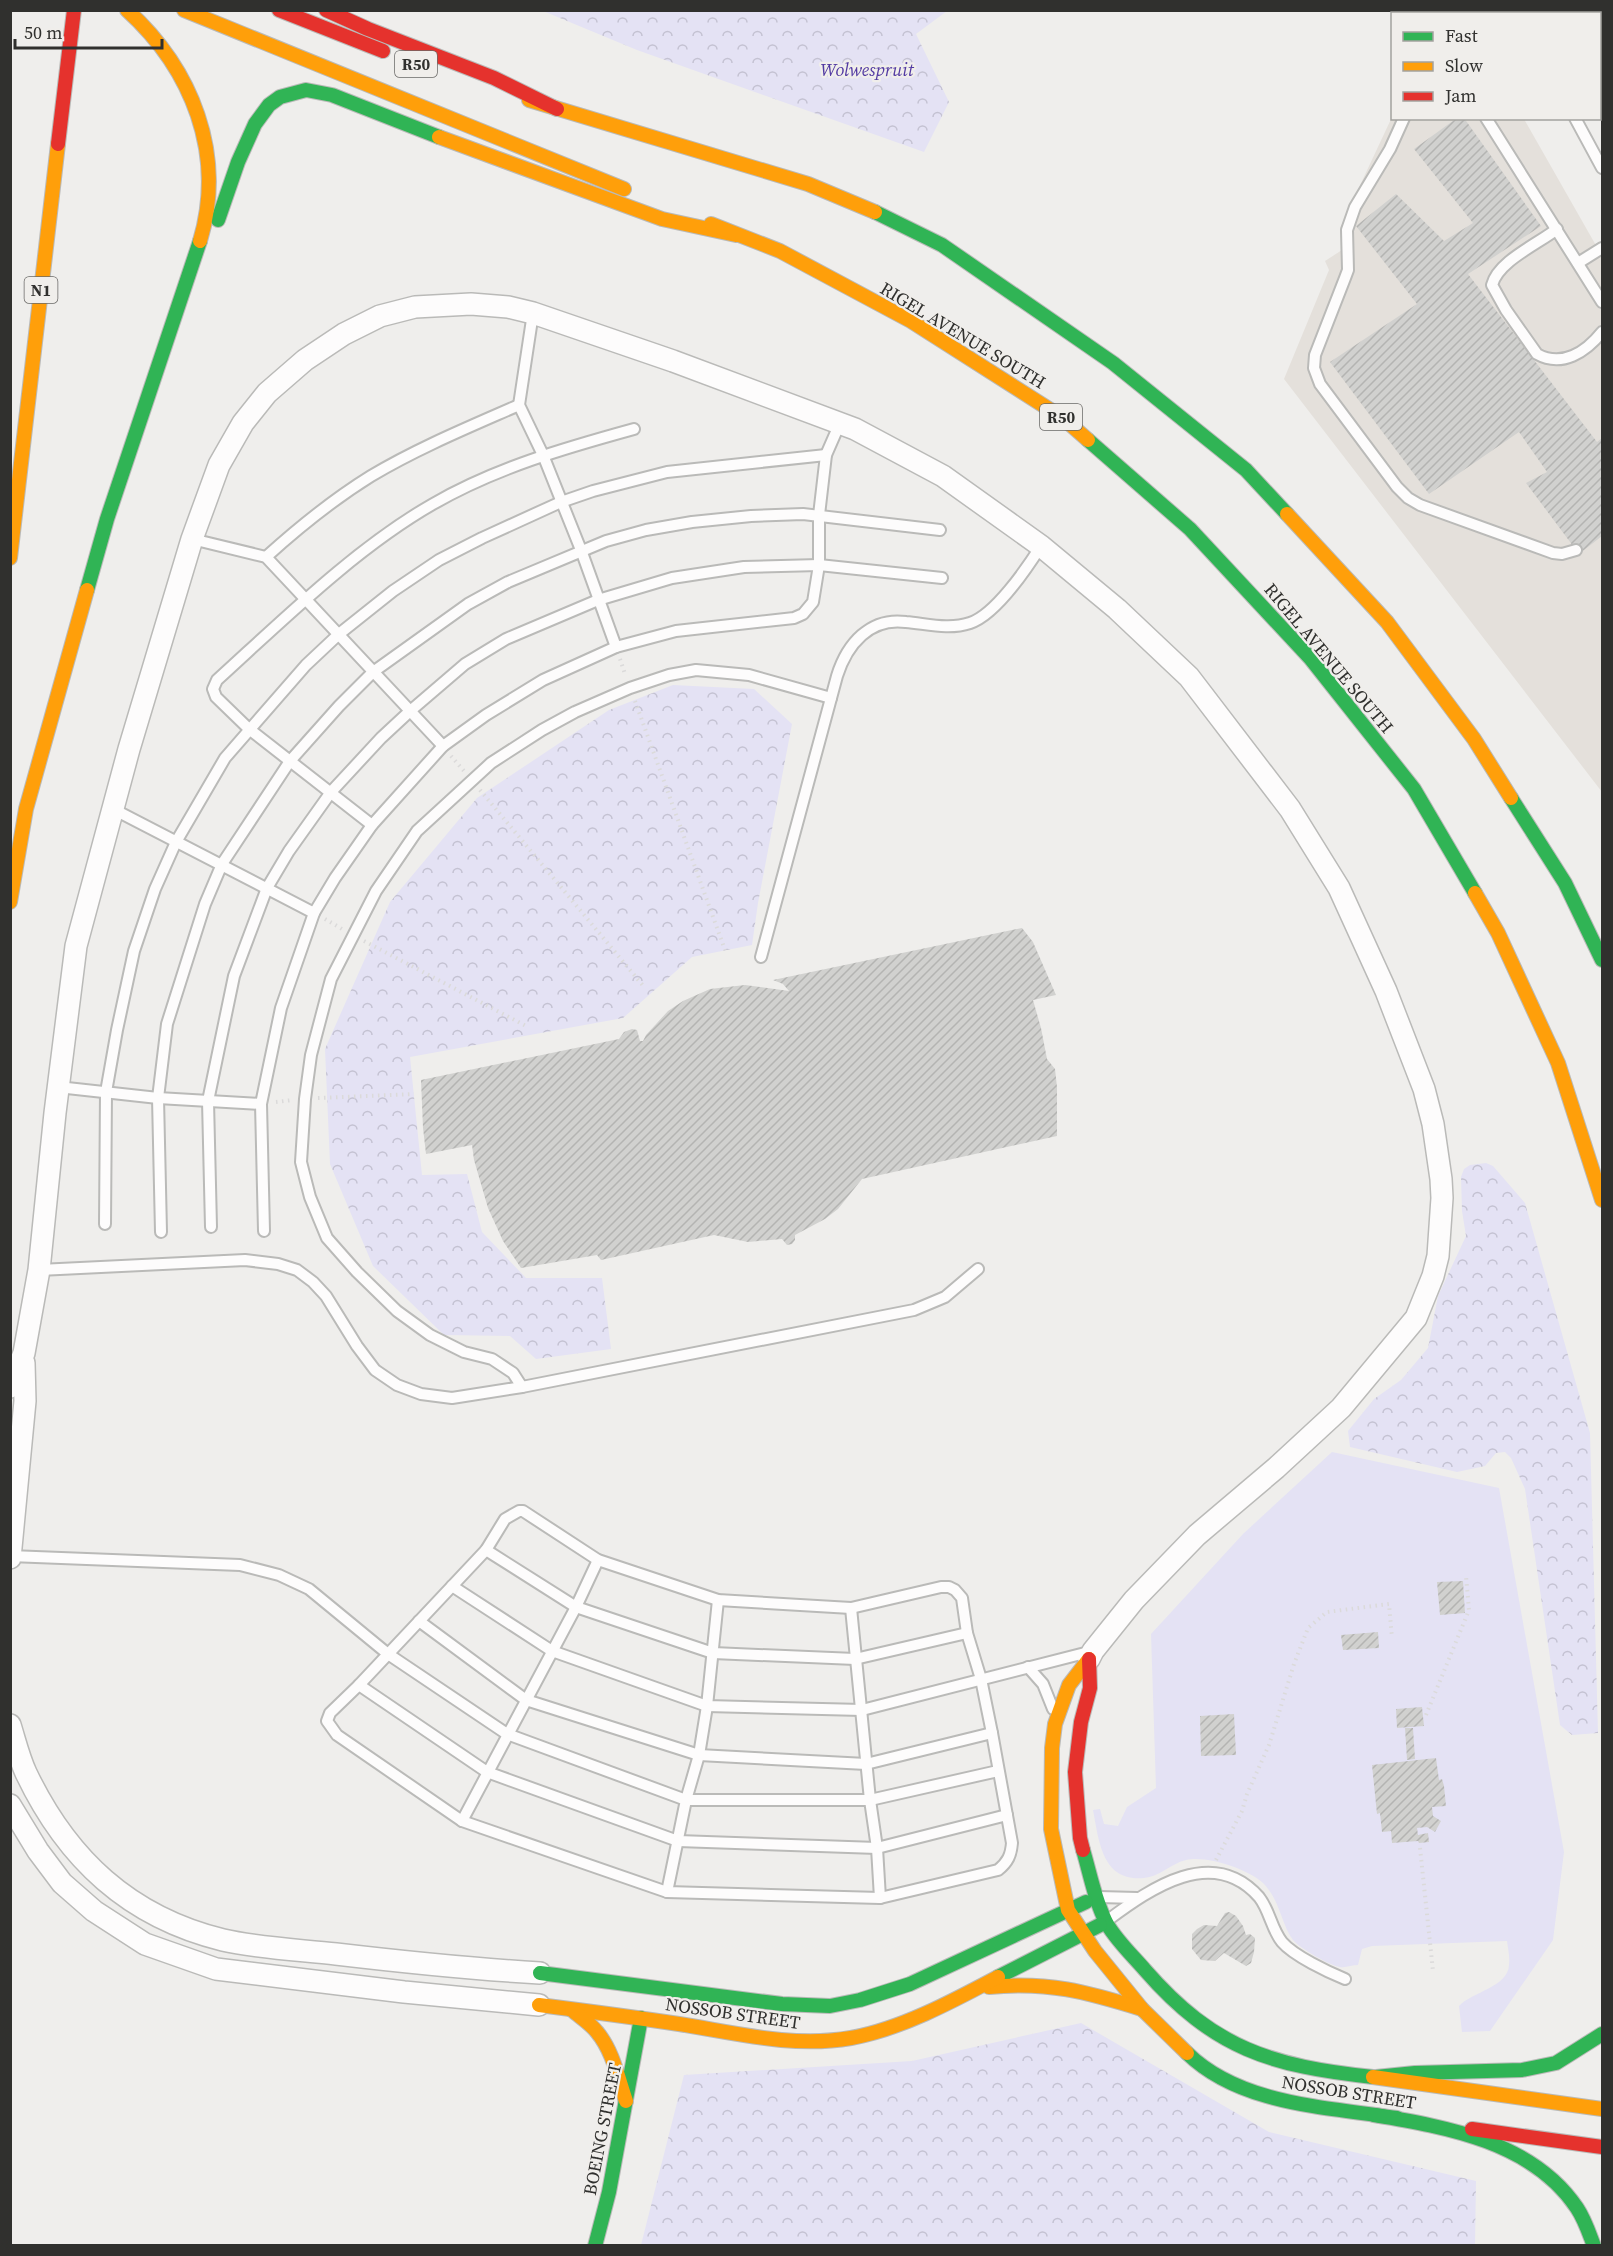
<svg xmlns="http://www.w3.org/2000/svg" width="1613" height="2256" font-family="'Source Serif 4',serif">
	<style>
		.built { fill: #e4e0db }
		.grass { fill: #e4e2f4 }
		.forest { fill: url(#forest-crowns) }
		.building { fill: url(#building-hatch) }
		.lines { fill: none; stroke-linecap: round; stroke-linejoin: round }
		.lane-casing { stroke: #babab8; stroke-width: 14 }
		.street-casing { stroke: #babab8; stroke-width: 24 }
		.fast-casing { stroke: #babab8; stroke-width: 16 }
		.slow-casing { stroke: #babab8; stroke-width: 16 }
		.jam-casing { stroke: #babab8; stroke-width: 16 }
		.path { stroke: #dbdada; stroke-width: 4; stroke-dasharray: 1.5 4.5; stroke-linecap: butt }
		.lane { stroke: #fdfcfc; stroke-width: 10 }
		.street { stroke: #fdfcfc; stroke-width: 21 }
		.fast { stroke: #30b455; stroke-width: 14 }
		.slow { stroke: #ff9f0a; stroke-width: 14 }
		.jam { stroke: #e5322d; stroke-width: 14 }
		.labels { text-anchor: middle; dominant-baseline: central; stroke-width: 4.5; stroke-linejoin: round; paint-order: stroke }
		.shield { fill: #f0eeeb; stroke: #6a6967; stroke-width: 1.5 }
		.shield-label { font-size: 16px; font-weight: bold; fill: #30302e }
		.park-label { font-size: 18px; font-style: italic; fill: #523aa2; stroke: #f0eeeb }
		.street-label { font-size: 18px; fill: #30302e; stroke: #f0eeeb }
	</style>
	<defs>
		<pattern id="forest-crowns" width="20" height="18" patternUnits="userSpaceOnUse" patternTransform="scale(1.5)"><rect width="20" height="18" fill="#e4e2f4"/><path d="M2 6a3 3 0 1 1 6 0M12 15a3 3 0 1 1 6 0" fill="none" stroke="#c4c2d2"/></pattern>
		<pattern id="building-hatch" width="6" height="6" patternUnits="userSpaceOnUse" patternTransform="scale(1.5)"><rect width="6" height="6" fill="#d1d1cf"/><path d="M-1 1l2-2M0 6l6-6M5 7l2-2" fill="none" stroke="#b4b4b2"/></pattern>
	</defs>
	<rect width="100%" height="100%" fill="#efeeec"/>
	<path class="built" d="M1392,117l132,2 78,137v536l-318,-413 45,-109 -4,-9 17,-11 -2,-22z"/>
	<path class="grass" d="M1332,1452l167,36 65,364 -11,88 -63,91 -28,1 -3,-26c13,-14 49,-19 50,-41 1,-8 -1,-16 -2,-24l-135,5 -10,3 -4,16c-5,0 -13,3 -18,2 -11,-2 -39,-18 -47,-27 -12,-16 -13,-40 -30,-57 -15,-14 -56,-28 -77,-23 -14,3 -27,17 -42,18 -42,4 -45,-37 -51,-68l7,-1 4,15 14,2 9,-19 29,-19 -5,-154 92,-100z"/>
	<g class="forest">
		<path d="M543,11h404l-31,23 33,68 -25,50 -287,-102z"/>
		<path d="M673,685l81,4 38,35 -34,179 -6,42 -60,12 -69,61 -213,39 12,118 45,-1 15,58 44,46h76l9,71 -75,10 -26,-23 -66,-1 -71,-69 -43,-102 -5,-115 65,-147 87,-104 132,-88z"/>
		<path d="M1486,1163l7,3 32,37 65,230 8,300 -26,2 -12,-10 -35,-236 -14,-31 -6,-6 -9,1 -11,13 -28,6 -107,-25 -2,-16 26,-32 27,-19 27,-32 10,-52 28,-60 -4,-25 -1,-34 3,-8 6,-4z"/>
		<path d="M1081,2023l188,109 207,49 -1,64h-834l43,-170 228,-14z"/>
	</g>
	<g class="building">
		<path d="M1457,118h7l77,108 -73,48 129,168 5,-4v98l-23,18 -53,-71 21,-11 -28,-40 -90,62 -99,-132 87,-58 -61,-78 40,-32 48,47 29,-18 -59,-74z"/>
		<path d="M1022,928l11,14 23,53 -23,5 8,28 6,31 8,10 2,18v49l-195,43 -24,30 -13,10 -30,16v5l-3,4 -5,1 -5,-6 -34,3 -34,-7 -113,25 -4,-5 -76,13 -18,-27 -15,-33 -14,-48 -2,-15 -46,9 -3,-26 -2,-48 198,-41 5,-7 8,-3 5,1 3,11h3l3,-6 22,-24 15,-10 27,-12 35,-4 44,6 -6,-7 -10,-4z"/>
		<path d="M1463,1581l2,32 -25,2 -3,-33z"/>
		<path d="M1378,1632l1,16 -36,2 -2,-15z"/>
		<path d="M1422,1707l2,19 -27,2 -1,-19z"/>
		<path d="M1234,1714l2,41 -35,1 -1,-40z"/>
		<path d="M1405,1728h8l2,31 -8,1z"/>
		<path d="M1436,1758l3,22 3,-1 2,7 2,20 -14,1 1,9 8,5 -6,11 -8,-5 -10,1 1,7 10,-2 1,9 -10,1 -1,-2 -26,2 -1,-12 -9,1 -2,-19 -3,1 -5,-49z"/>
		<path d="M1229,1912l7,4 7,10 3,9 4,-1 5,4 -1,14 -3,11 -5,3 -22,-13 -9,8 -14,-1 -9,-11v-15l5,-5 7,-4 13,1 8,-13z"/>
	</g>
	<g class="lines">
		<g class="lane-casing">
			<g id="lane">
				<path d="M1516,10l2,4"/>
				<path d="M1584,10l1,4"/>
				<path d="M1600,37l2,6"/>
				<path d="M1600,64l2,-1"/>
				<path d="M1404,118l-14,31 -35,58 -8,23 1,40 -3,8 -30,77 -1,13 6,16 77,103 11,11 12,7 133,48 9,1 14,-4"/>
				<path d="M1486,118l116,184"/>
				<path d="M1575,118l27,50"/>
				<path d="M1557,229c-19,15 -59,32 -65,56l14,25 31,44c25,14 49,-2 65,-22"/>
				<path d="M1578,263l24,-15"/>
				<path d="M533,313l-14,92 24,50 38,95 35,97"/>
				<path d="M192,539l74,18 177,189"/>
				<path d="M266,557c32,-29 68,-58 105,-81 47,-28 98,-49 148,-71"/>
				<path d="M113,809l201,104"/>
				<path d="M372,825l-123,-96 -33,-32 -3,-8 4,-9c66,-60 139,-132 216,-176 62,-36 132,-56 201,-75"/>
				<path d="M761,957l76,-281c10,-32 33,-59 69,-54 22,2 43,8 64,1 25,-8 57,-55 71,-77"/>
				<path d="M58,1087l100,11 103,6"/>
				<path d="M105,1224l1,-132 11,-62 17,-79 21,-62 21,-47 49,-84 81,-93 33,-31 54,-43 46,-31 43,-22 79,-36 32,-11 74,-19 159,-17"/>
				<path d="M211,1227l-3,-126 26,-125 33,-88 22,-37 42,-59 50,-54 28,-26 56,-48 41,-25 92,-39 74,-22 72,-11 75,-2 123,13"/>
				<path d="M264,1231l-3,-127 20,-96 33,-95 21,-35 37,-53 71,-79 43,-31 57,-35 73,-33 60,-16 118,-13 9,-4 10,-12 6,-37v-50l7,-60 14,-32"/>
				<path d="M161,1232l-3,-134 9,-74 38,-120 17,-40 68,-103 49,-55 34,-34 95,-68 40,-22 98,-41 40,-11 46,-8 59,-6 52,-2 137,16"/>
				<path d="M39,1270l206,-10 33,4 19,6 16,12 13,14 31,50 18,24 22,15 24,9 31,4 70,-11 392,-77 31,-13 33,-28"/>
				<path d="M522,1387l-9,-14 -21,-14 -28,-7 -34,-17 -33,-24 -40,-39 -30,-34 -17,-41 -9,-35 4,-63 6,-44 20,-76 45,-88 41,-60 74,-68 51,-33 33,-18 55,-24 39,-13 27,-5 53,5 82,23"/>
				<path d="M519,1511h4l75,49 120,40 133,8 90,-21h8l6,3 7,8 5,35 14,46 11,54 20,110c-1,12 -4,19 -14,27l-118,28 -213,-6 -205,-71 -125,-86 -10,-14 3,-8 29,-28 127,-135 19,-31z"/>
				<path d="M486,1550l90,57 137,46 142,6 112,-26"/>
				<path d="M10,1556l230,9 39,10 30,14 79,65 119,80 179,66h184l128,-29"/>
				<path d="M452,1586l100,65 155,55 155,4 223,-57"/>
				<path d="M851,1608l19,192 7,48 3,50"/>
				<path d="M419,1621l107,79 173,55 167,9 126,-31"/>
				<path d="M1028,1667l15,17 10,25"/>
				<path d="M359,1685l128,87 191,69 199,7 130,-33"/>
				<path d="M462,1821l114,-214 22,-47"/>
				<path d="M667,1892l19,-92 13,-45 8,-49 11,-106"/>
				<path d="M1099,1897l38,1"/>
				<path d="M1108,1920c43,-32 105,-75 151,-23 11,14 12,31 23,45 12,14 46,30 63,37"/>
			</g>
		</g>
		<g class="street-casing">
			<g id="street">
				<path d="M10,1387l14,-34 15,-83 16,-157 21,-167 53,-197 63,-210 27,-74 24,-42 24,-30 38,-33 39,-26 36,-18 35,-9 56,-3 37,3 25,6 140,48 182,68 88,47 98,70 76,63 72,68 101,132 49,79 47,103 38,98 9,35 8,55 1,19 -4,58 -5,20 -17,42 -75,90 -65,60 -79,67 -63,65 -41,51 -4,8"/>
				<path d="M10,1558l15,-157 -1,-38"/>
				<path d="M10,1725c5,16 9,33 16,48 41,86 103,144 197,167 34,8 78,10 113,14 68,8 136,15 204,19"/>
				<path d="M10,1805l28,46 24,32 32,28 51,33 71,25 188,23 135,13"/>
			</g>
		</g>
		<g class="fast-casing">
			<g id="fast">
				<path d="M875,212l67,33 171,118 133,107 41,44"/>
				<path d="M218,220l20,-58 17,-38 14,-19 11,-8 26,-7 26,5 107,42"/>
				<path d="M1088,440l102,89 120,129 104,131 61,104"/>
				<path d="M87,590l20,-71 93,-278"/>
				<path d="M1511,798l54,85 37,77"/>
				<path d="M1083,1850c7,23 12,52 24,74 10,17 25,31 38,46 69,79 126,96 228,107"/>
				<path d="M540,1973l242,31 48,2 30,-6 50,-16 176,-82"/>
				<path d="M998,1977l102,-52"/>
				<path d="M1187,2053c53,52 140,54 210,65"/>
				<path d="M1376,2077l39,-4 107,-3 34,-7 46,-29"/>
				<path d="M1374,2115c73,12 159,27 203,93 8,12 12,25 17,38"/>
				<path d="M595,2246l14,-54 32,-174"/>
			</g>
		</g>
		<g class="slow-casing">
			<g id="slow">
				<path d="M127,10c65,59 99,144 73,231"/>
				<path d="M184,10l440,179"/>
				<path d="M529,100l279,84 67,28"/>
				<path d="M439,137l223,82 74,16"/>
				<path d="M711,224l69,27 131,70 152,97 25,22"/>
				<path d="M1287,514l100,108 87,117 37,59"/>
				<path d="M10,558l48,-414"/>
				<path d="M1475,893l23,40 60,130 44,137"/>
				<path d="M10,902l16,-93 61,-219"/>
				<path d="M1089,1659l-20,26 -14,39 -3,24 -1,81 17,81 27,41 47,58 45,44"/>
				<path d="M989,1987c59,-6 98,5 153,22"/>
				<path d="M539,2005c47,6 93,12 140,19 57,9 114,24 172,14 50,-9 102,-37 147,-61"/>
				<path d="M572,2010c8,7 18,13 25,22 16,19 21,46 29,69"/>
				<path d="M1373,2077l229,32"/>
			</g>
		</g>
		<g class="jam-casing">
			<g id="jam">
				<path d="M279,10l104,41"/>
				<path d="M326,10l42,19 126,49 63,31"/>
				<path d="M58,144l16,-134"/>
				<path d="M1083,1850l-3,-12 -5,-66 6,-50 9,-34 -1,-29"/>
				<path d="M1472,2129l130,18"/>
			</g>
		</g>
		<g class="path">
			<path d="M620,659l5,15"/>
			<path d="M635,701l90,249"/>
			<path d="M451,756l13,15"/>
			<path d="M480,790l165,198"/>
			<path d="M325,919l17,10"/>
			<path d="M364,941l162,85"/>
			<path d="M318,1098l96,-4"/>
			<path d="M276,1102l17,-2"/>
			<path d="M1426,1715l43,-105 -3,-34"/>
			<path d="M1420,1848l13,123"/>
			<path d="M1216,1860l26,-49 5,-17 22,-49 25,-81 14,-36 19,-16 62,-8 3,34"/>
		</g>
		<use href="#lane" class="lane"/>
		<use href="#street" class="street"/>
		<use href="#fast" class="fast"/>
		<use href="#slow" class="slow"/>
		<use href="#jam" class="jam"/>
	</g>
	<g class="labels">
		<g class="shield">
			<rect x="395" y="51" width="42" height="26" rx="4.5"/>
			<rect x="24.5" y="277" width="33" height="26" rx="4.5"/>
			<rect x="1040" y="404" width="42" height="26" rx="4.5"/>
		</g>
		<g class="shield-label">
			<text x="416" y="64">R50</text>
			<text x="41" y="290">N1</text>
			<text x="1061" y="417">R50</text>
		</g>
		<g class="park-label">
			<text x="867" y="69">Wolwespruit</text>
		</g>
		<g class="street-label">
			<text transform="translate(963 335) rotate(31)">RIGEL AVENUE SOUTH</text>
			<text transform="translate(1329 658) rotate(50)">RIGEL AVENUE SOUTH</text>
			<text transform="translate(733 2013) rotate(8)">NOSSOB STREET</text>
			<text transform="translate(1349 2092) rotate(9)">NOSSOB STREET</text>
			<text transform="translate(602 2129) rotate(-79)">BOEING STREET</text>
		</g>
	</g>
	<rect width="1613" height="2256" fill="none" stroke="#30302e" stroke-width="24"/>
	<rect x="1391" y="12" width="210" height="108" fill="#f0eeeb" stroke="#a3a29f" stroke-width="1.5"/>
	<rect x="1403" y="32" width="30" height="9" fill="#30b455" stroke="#a3a29f" stroke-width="1.5"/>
	<text x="1445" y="42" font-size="18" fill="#30302e">Fast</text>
	<rect x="1403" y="62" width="30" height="9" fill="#ff9f0a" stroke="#a3a29f" stroke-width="1.5"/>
	<text x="1445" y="72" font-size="18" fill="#30302e">Slow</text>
	<rect x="1403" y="92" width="30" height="9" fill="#e5322d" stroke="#a3a29f" stroke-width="1.5"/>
	<text x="1445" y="102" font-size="18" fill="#30302e">Jam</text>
	<path d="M15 39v9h147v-9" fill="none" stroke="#30302e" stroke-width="3"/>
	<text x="24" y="39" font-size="18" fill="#30302e" stroke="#f0eeeb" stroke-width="4.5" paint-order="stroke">50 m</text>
</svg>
